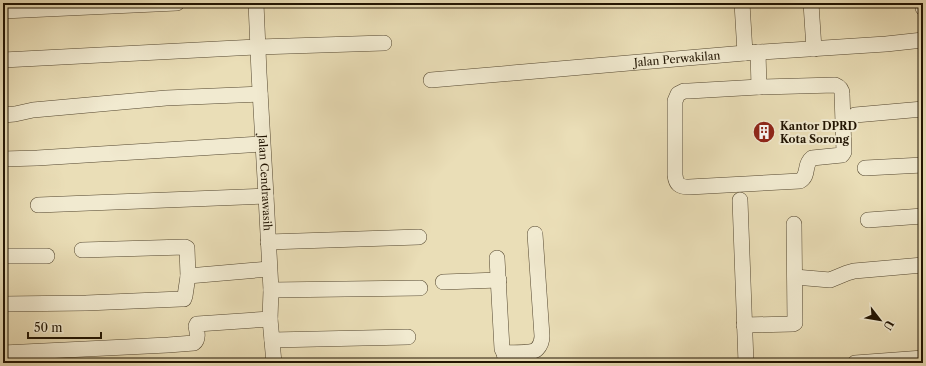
<svg xmlns="http://www.w3.org/2000/svg" width="926" height="366" font-family="'Libre Caslon Text',serif">
	<style>
		.lines { fill: none; stroke-linecap: round; stroke-linejoin: round }
		.minor-casing { stroke: #53462f; stroke-width: 16 }
		.minor { stroke: #f1ead0; stroke-width: 15 }
		.labels { text-anchor: middle; dominant-baseline: central; stroke-width: 4; stroke-linejoin: round; paint-order: stroke }
		.street-label { font-size: 11px; fill: #211402; stroke: #f1ead0 }
		.poi-label { font-size: 11px; font-weight: bold; fill: #211402; stroke: #f1ead0; text-anchor: start }
	</style>
	<rect width="100%" height="100%" fill="#eadeb7"/>
	<filter id="stains"><feTurbulence type="fractalNoise" baseFrequency=".005" numOctaves="4"/><feColorMatrix values="0 0 0 0 .2 0 0 0 0 .09 0 0 0 0 .02 0 0 0 .5 -.17"/></filter>
	<radialGradient id="worn" r=".72"><stop offset=".6" stop-color="#630" stop-opacity="0"/><stop offset="1" stop-color="#630" stop-opacity=".3"/></radialGradient>
	<g class="lines">
		<g class="minor-casing">
			<g id="minor">
				<path id="s1" d="M256,3l3,70 7,123 5,94 -1,29 4,44"/>
				<path d="M742,3l3,50"/>
				<path d="M811,3l3,46"/>
				<path d="M923,3v5"/>
				<path d="M3,11l174,-8"/>
				<path d="M758,52l1,35"/>
				<path d="M3,60l255,-13 126,-4"/>
				<path id="s2" d="M431,80l314,-27 141,-9 37,-4"/>
				<path d="M835,85c5,2 7,4 7,9l2,58 -2,3 -30,3c-9,7 -2,17 -12,23l-111,6c-10,0 -13,-3 -14,-12v-74l3,-7 6,-3h5l70,-4z"/>
				<path d="M3,115l12,-1 18,-4 133,-12 94,-4"/>
				<path d="M855,115l68,-6"/>
				<path d="M3,159l34,-1 225,-14"/>
				<path d="M865,168l58,-3"/>
				<path d="M740,200l6,163"/>
				<path d="M38,205l228,-9"/>
				<path d="M868,220l55,-4"/>
				<path d="M268,242l151,-5"/>
				<path d="M82,250l103,-3 2,1 1,28 81,-7"/>
				<path d="M3,256h44"/>
				<path d="M497,258l5,91 2,4 2,9"/>
				<path d="M795,277l35,3 17,-7 7,-2 69,-6"/>
				<path d="M443,282l56,-2"/>
				<path d="M271,290l149,-2"/>
				<path d="M3,304l83,-1 95,-4h3l1,-3 3,-20"/>
				<path d="M744,325l49,-1 2,-1 -1,-99"/>
				<path d="M272,340l136,-3"/>
				<path d="M3,353l165,-8 26,-2c5,-4 3,-12 2,-17l1,-2 73,-5"/>
				<path d="M504,353c8,-1 28,1 33,-4 4,-4 5,-8 5,-13l-7,-102"/>
				<path d="M855,363l68,-5"/>
			</g>
		</g>
		<use href="#minor" class="minor"/>
	</g>
	<defs>
		<g id="building-disc" transform="scale(1.15)"><circle r="9.5" fill="#8f2418" stroke="#f1ead0"/><path d="M-4-6H4V6H1V3H-1V6H-4ZM-2.5-4.3h1.7v1.8h-1.7ZM.8-4.3h1.7v1.8H.8ZM-2.5-1h1.7V.8h-1.7ZM.8-1h1.7V.8H.8Z" fill="#fff"/></g>
	</defs>
	<g fill-rule="evenodd">
		<use href="#building-disc" x="764" y="132"/>
	</g>
	<g class="labels">
		<g class="street-label">
			<text stroke="none"><textPath href="#s2" startOffset="247">Jalan Perwakilan</textPath></text>
			<text stroke="none"><textPath href="#s1" startOffset="180">Jalan Cendrawasih</textPath></text>
		</g>
		<g class="poi-label">
			<text x="780" y="126">Kantor DPRD<tspan x="780" dy="13">Kota Sorong</tspan></text>
		</g>
	</g>
	<rect width="926" height="366" fill="none" stroke="#eadeb7" stroke-width="16"/>
	<rect x="4" y="4" width="918" height="358" fill="none" stroke="#211402" stroke-width="2"/>
	<rect x="8" y="8" width="910" height="350" fill="none" stroke="#211402"/>
	<g transform="translate(880 320) rotate(121)" stroke="#f1ead0" stroke-width="3" paint-order="stroke">
	<path d="M0-3L7 15L0 10L-7 15Z" fill="#211402"/>
	<text y="-6" font-size="11" font-weight="bold" text-anchor="middle" fill="#211402">U</text>
	</g>
	<path d="M28 332v6h73v-6" fill="none" stroke="#211402" stroke-width="2"/>
	<text x="34" y="332" font-size="12" fill="#211402" stroke="#f1ead0" stroke-width="3" paint-order="stroke">50 m</text>
	<rect width="100%" height="100%" filter="url(#stains)"/>
	<rect width="100%" height="100%" fill="url(#worn)"/>
</svg>
